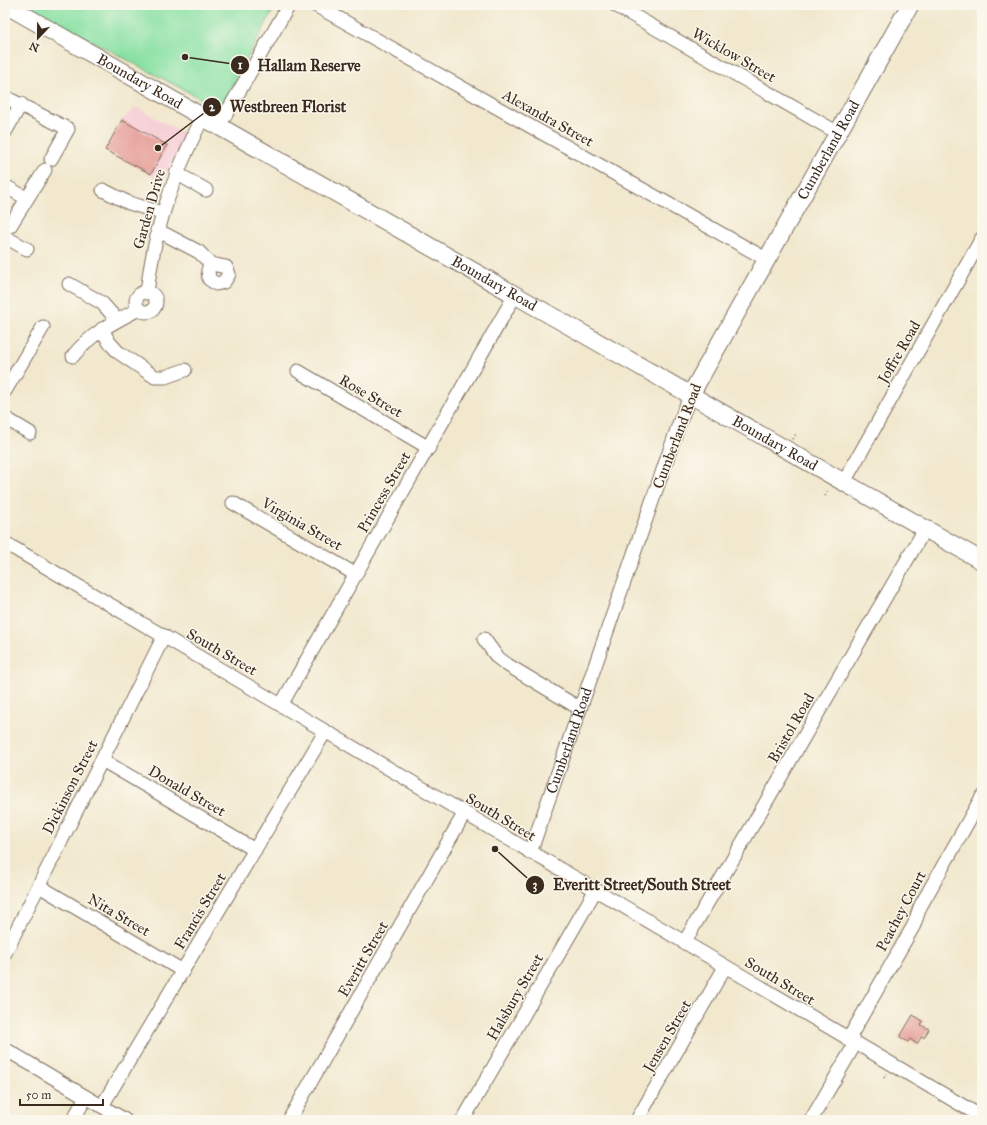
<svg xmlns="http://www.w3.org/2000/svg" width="987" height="1125" font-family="'IM FELL Great Primer',serif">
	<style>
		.built { fill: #f6cfd7 }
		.green { fill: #8ae1a5; stroke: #628662 }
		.building { fill: #e7a29c }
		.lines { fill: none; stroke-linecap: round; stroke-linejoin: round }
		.minor-casing { stroke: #7b6c5c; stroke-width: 15 }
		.major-casing { stroke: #7b6c5c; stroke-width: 19 }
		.path { stroke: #7b6c5c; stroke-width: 2; stroke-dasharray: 1 3; stroke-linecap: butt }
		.minor { stroke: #fff; stroke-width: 13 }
		.major { stroke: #fff; stroke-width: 17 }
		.labels { text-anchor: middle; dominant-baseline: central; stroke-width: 3; stroke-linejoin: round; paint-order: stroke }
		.street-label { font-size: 15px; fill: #3b2a1e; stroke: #fbf7ec }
		.leader { fill: none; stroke: #3b2a1e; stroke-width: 1.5 }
		.callout-dot { fill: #3b2a1e; stroke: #fbf7ec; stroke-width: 1.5 }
		.mark-label { font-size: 12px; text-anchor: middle; font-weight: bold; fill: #fff }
		.callout-label { font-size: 16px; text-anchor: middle; font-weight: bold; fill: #3b2a1e; stroke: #fbf7ec; stroke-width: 3; stroke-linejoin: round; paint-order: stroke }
	</style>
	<rect width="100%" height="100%" fill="#fbf7ec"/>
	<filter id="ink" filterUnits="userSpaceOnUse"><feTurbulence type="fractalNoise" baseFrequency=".025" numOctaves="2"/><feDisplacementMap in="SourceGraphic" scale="8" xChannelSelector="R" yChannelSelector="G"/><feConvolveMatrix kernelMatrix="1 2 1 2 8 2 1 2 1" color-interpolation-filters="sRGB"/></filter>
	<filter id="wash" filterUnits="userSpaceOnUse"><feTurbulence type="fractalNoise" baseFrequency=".012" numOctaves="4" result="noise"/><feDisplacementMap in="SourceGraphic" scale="16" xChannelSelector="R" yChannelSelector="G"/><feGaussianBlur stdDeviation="0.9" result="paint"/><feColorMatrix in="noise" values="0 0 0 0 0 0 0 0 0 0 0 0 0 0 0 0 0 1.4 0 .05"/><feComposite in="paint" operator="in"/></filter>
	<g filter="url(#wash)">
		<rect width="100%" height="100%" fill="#f1e8ce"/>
		<path class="built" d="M136,107l52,29 -26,45 -57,-31 17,-30z"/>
		<path class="green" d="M24,5h252l-56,104z"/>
		<g id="blocks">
			<g class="building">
				<path d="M122,120l45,25 -16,29 -46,-24z"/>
				<path d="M913,1015l10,6 -2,4 8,4 -5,9 -2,-2 -5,8 -7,-5 -2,3 -8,-5z"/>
			</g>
		</g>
	</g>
	<g filter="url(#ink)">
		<use href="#blocks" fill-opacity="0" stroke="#7b6c5c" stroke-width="1"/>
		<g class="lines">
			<g class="minor-casing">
				<g id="minor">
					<path d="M315,5l451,254"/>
					<path d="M615,5l223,128"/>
					<path d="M5,97l63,32 -17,30"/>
					<path d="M219,126l70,-121"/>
					<path d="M5,132l16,-28"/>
					<path d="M176,173l30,17"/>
					<path d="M5,186l21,12"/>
					<path d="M103,190l26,13 33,10"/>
					<path d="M10,226l35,-56"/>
					<path d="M157,230l42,22 12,12 15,3 3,7 -5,8 -8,2 -7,-5 -1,-9 3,-6"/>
					<path d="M5,237l22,12"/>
					<path d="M69,284l33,19 15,17"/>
					<circle cx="146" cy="302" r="10"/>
					<path d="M147,293c7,-66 27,-118 56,-176"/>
					<path d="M102,329l7,13 9,10 37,25h10l20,-7"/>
					<path d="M73,356c17,-22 41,-34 66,-47"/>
					<path d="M298,371l131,77"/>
					<path d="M5,391l38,-64"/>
					<path d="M5,418l25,15"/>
					<path d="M844,482l138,-244"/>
					<path d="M233,503l122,71"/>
					<path d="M5,543l977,574"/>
					<path d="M484,639l13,18 9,7 73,44"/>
					<path d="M281,705l234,-410"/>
					<path d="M102,760l153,90"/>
					<path id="s1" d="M530,853l150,-432 11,-27"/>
					<path d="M39,886l144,85"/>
					<path d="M684,943l241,-414"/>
					<path d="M5,953l159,-317"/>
					<path d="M848,1040l66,-115 6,-18 62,-110"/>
					<path d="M5,1049l120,71"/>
					<path d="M102,1106l223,-374"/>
					<path d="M73,1120l13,-23"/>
					<path d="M289,1120l175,-306"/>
					<path d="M463,1120l132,-229"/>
					<path d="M637,1120l88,-153"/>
					<path d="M811,1120l44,-76"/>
				</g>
			</g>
			<g class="major-casing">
				<g id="major">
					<path id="s2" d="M6,5l976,556"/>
					<path id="s3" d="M691,394l219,-389"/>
				</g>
			</g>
			<g class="path">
				<path d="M793,439l3,-5"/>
				<path d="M825,496l4,-7"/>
				<path d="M884,1078l2,-4"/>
			</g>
			<use href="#minor" class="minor"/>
			<use href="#major" class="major"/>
		</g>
	</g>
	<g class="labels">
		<g class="street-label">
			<text transform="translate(734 55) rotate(30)">Wicklow Street</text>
			<text stroke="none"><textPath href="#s2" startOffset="154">Boundary Road</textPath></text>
			<text transform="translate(548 118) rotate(29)">Alexandra Street</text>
			<text stroke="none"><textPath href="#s3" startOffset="280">Cumberland Road</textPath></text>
			<text transform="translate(149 209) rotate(-74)">Garden Drive</text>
			<text stroke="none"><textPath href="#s2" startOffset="562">Boundary Road</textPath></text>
			<text transform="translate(899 352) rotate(-60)">Joffre Road</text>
			<text transform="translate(371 396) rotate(30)">Rose Street</text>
			<text transform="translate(677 436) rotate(-69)">Cumberland Road</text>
			<text stroke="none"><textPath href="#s2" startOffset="885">Boundary Road</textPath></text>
			<text transform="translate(384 492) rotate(-60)">Princess Street</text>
			<text transform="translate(302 524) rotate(30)">Virginia Street</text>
			<text transform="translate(222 652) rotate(30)">South Street</text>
			<text transform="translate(791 728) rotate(-60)">Bristol Road</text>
			<text stroke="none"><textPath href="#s1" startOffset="119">Cumberland Road</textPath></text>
			<text transform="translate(70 787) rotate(-63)">Dickinson Street</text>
			<text transform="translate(187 791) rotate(30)">Donald Street</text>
			<text transform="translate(501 817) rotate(31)">South Street</text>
			<text transform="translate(200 911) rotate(-59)">Francis Street</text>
			<text transform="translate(901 911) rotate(-62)">Peachey Court</text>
			<text transform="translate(119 915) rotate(30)">Nita Street</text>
			<text transform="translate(363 959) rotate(-60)">Everitt Street</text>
			<text transform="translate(780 981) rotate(31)">South Street</text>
			<text transform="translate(515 997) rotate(-60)">Halsbury Street</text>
			<text transform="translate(667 1036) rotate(-60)">Jensen Street</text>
		</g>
	</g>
	<path class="leader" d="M185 57L240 65M158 148L212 107M495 849L535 885"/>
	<g class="callout-dot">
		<circle cx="185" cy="57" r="4"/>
		<circle cx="158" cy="148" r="4"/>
		<circle cx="495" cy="849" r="4"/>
		<circle cx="240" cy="65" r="10"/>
		<circle cx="212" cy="107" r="10"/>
		<circle cx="535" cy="885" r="10"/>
	</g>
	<g class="mark-label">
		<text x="240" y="69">1</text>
		<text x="212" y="111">2</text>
		<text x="535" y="889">3</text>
	</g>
	<g class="callout-label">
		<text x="309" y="71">Hallam Reserve</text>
		<text x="288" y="112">Westbreen Florist</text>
		<text x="642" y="890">Everitt Street/South Street</text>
	</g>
	<rect width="987" height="1125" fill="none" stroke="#fbf7ec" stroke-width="20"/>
	<g transform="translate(38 38) rotate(202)" stroke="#fbf7ec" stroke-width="3" paint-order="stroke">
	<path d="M0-3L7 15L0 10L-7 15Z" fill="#3b2a1e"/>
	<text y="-6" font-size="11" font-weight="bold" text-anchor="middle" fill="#3b2a1e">N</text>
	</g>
	<path d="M20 1099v6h83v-6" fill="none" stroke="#3b2a1e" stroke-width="2"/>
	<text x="26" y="1099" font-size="12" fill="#3b2a1e" stroke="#fbf7ec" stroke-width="3" paint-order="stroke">50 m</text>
</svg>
